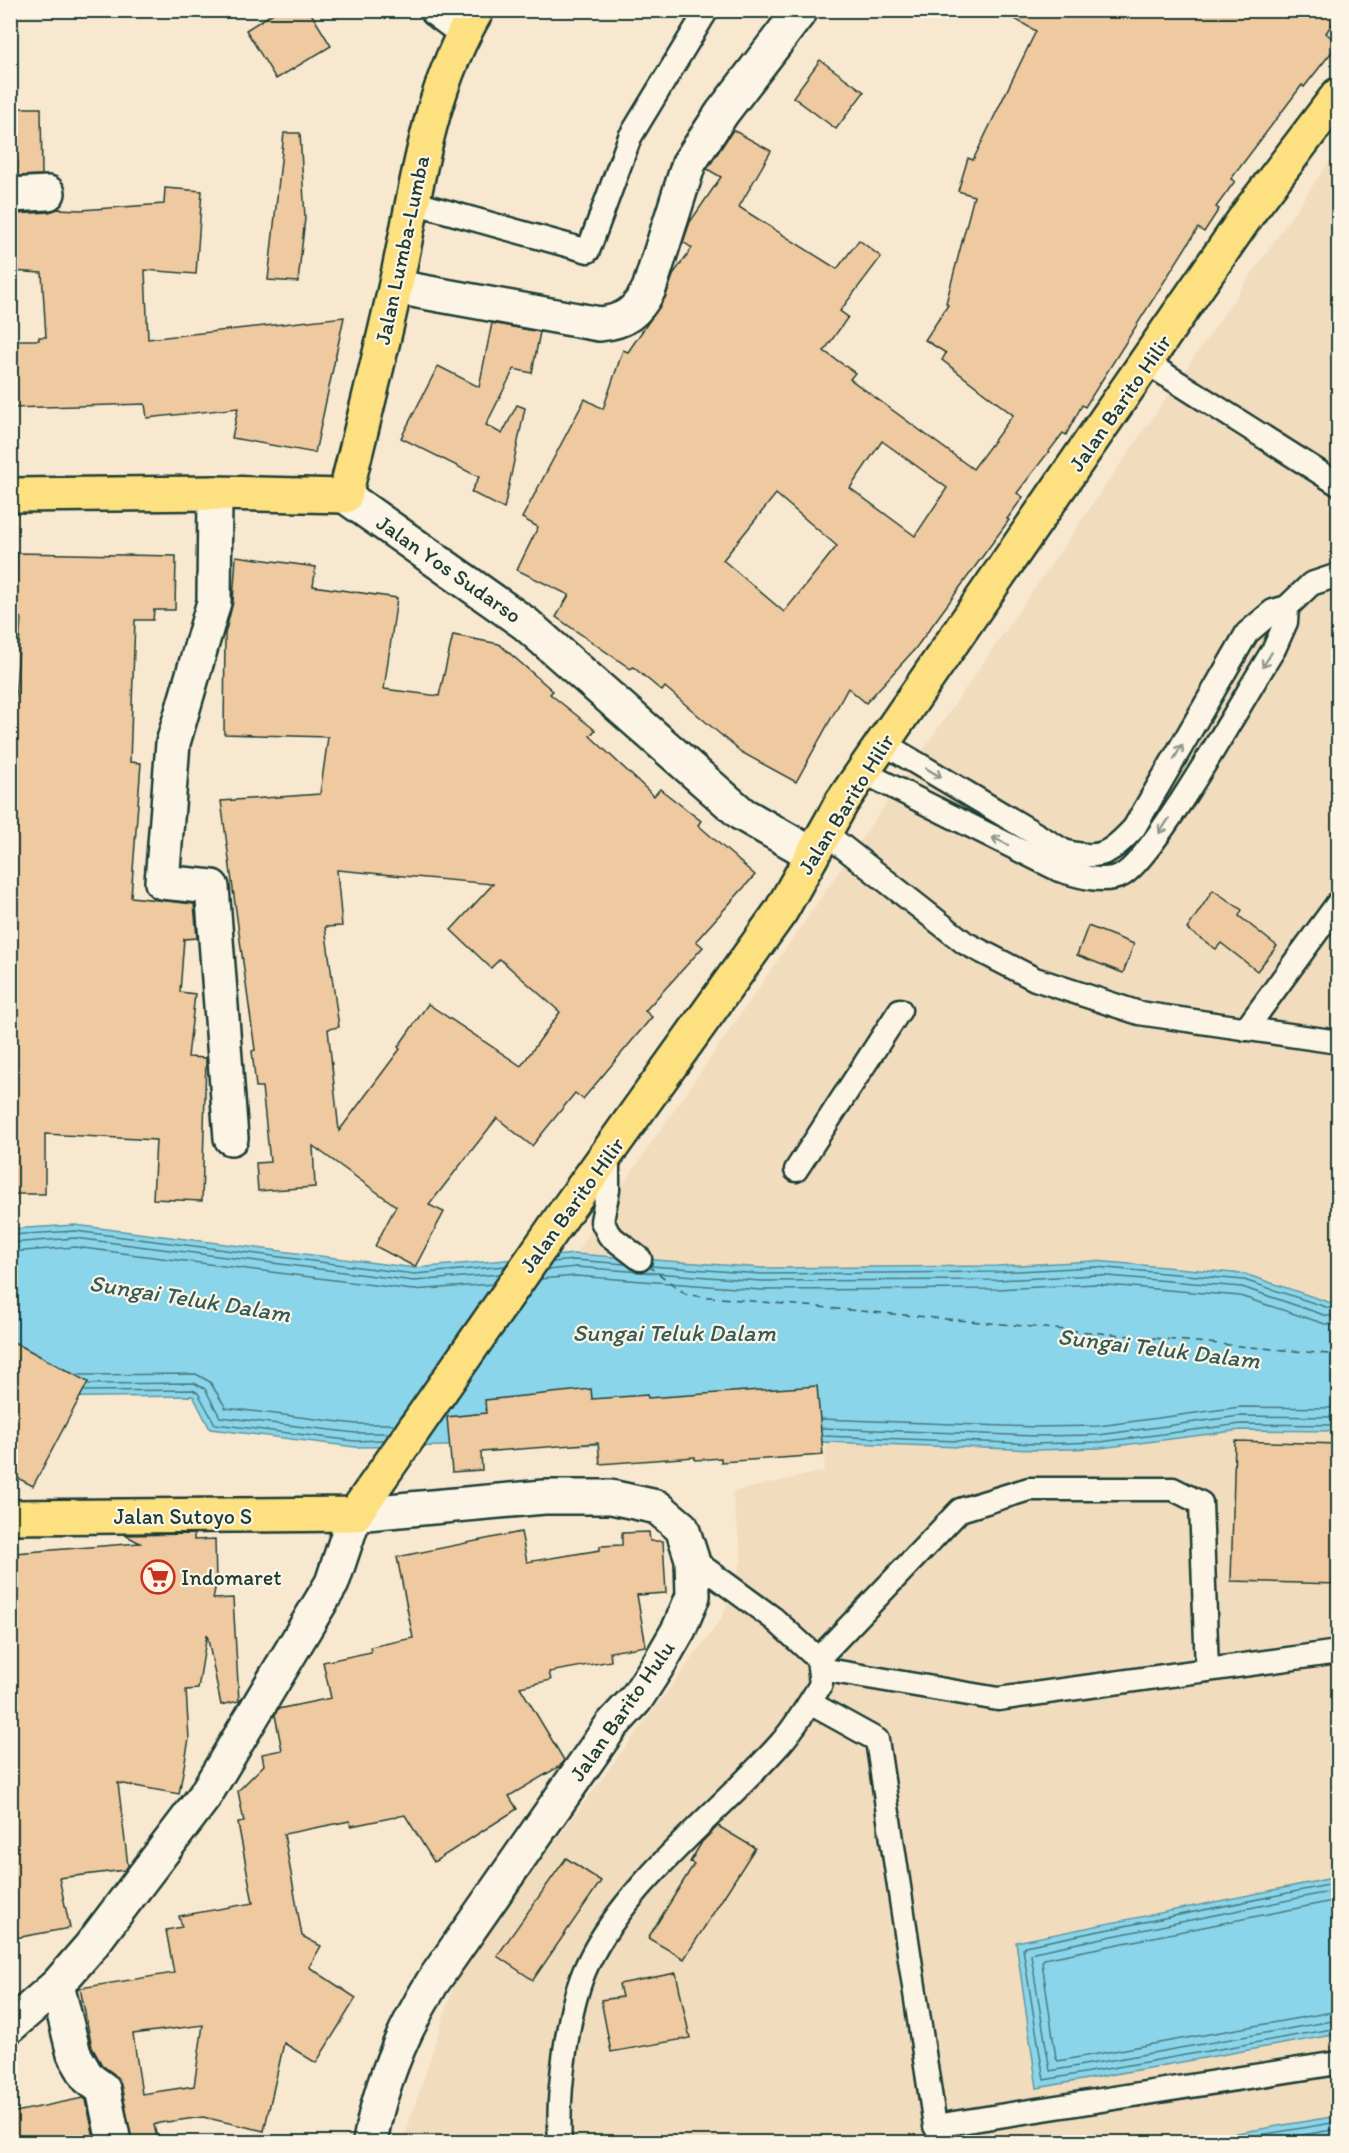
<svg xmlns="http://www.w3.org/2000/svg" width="1349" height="2153" font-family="Itim,sans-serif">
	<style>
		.built { fill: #f1dcbe }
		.water { fill: #8ad5ea; stroke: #5f98a1; stroke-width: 1.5 }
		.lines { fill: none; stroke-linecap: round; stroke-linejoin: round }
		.shore { stroke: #4a7a7d; stroke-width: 1.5 }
		.ferry { stroke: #345b58; stroke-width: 1.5; stroke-dasharray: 8 6; stroke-linecap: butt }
		.building { fill: #efc99f; stroke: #1f3d34; stroke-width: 1.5; fill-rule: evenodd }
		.lane-casing { stroke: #1f3d34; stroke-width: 27 }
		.street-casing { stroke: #1f3d34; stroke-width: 38 }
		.secondary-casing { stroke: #1f3d34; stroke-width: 38 }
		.highway-casing { stroke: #1f3d34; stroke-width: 38 }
		.lane { stroke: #fcf5e5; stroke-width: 22 }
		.street { stroke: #fcf5e5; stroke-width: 33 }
		.secondary { stroke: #fcf5e5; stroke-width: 33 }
		.highway { stroke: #fde080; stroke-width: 33 }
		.oneway { stroke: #8e998c }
		.labels { text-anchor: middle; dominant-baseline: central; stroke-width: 4.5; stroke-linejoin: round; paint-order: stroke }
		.street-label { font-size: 22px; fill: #1f3d34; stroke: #fcf5e5 }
		.poi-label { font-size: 22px; fill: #1f3d34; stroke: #fcf5e5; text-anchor: start }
		.water-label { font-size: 24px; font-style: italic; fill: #345b58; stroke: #fcf5e5 }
	</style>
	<rect width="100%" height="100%" fill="#f8e8d0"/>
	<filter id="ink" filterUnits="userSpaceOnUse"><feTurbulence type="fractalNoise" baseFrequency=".0167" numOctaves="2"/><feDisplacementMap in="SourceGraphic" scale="12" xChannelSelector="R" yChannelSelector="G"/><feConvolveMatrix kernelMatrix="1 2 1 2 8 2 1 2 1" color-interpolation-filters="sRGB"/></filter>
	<g filter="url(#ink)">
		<g class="built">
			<path d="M1338,149v1154l-243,-42 -98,5 -235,2 -187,-14z"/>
			<path d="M1241,1430l97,1v711h-935l56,-172 263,-352 20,-60 -10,-66 92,-21 2,-29 209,8 65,-2z"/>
		</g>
		<g class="water">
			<path d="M75,1225l340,43 160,-14 187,14 235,-2 98,-5 150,13 86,29h7v128l-97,-1 -141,18 -65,2 -209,-8 -471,5 -145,-18 -17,-33 -182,2v-169z"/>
			<path d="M1338,1877v157l-301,54 -21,-146z"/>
			<path d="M1338,2116v26h-155z"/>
		</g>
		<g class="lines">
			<g class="shore">
				<path d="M10,1235l65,-4 339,43 92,-8"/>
				<path d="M10,1243l65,-5 339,43 86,-7"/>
				<path d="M10,1252l65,-5 338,43 81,-6"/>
				<path d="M553,1262l22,-2 50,4"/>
				<path d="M651,1266l111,8 235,-2 98,-5 149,13 85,28h9"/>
				<path d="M547,1270l29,-3 185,14 236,-1 98,-5 147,12 85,29h11"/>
				<path d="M540,1279l36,-3 186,14 236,-1 97,-5 145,12 85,28 13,1"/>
				<path d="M78,1375l118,-1 14,8 16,26 130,16h40"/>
				<path d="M89,1384l105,-1 11,6 15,28 136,16h34"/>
				<path d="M85,1391l108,-1 5,3 17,31 140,17 29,-1"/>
				<path d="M821,1419l214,8 64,-1 141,-19 98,1"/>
				<path d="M822,1428l213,8 64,-1 141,-19 98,1"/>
				<path d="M823,1436l212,8 65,-2 141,-18 97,1"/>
				<path d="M1338,1883l-313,63 -2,3 21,131 294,-52"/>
				<path d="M1338,1890l-304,62 -3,3 19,116 288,-51"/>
				<path d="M1338,1900l-294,59 -2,3 14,96 2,3 280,-50"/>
				<path d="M1218,2142l120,-20"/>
				<path d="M1262,2142l76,-13"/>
			</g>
			<path class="ferry" d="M647,1265l40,30 651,60"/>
		</g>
		<g class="building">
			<path d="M278,10h31l22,36 -55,33 -30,-49z"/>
			<path d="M999,10h339v5l-12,18 12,11 -34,43 -2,-2 -71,94 4,2 -19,26 3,2 -15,23 -6,-4 -113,179 -3,-2 -16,30 -3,-2 -46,60 6,4 -16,22 2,1 -94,129 -49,54 -18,-15 -52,94 -55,-30 -76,-65 -3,4 -29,-24 -2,2 -75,-52 13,-22 -52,-25 21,-43 -16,-9 63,-119 18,10 20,-59 5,2 37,-54 9,-25 18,-25 -9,-6 7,-20 31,-45 -14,-8 26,-39 38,21 -32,56 98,62 22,-29 22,17 -41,54 8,6 -24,34 31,22 -5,6 123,90 40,-54 -71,-55 4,-7 -21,-13 23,-35 -2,-2 28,-107 -16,-5 10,-33 5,2 63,-129zM882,441l65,47 -32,48 -65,-48zM776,494l61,52 -53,66 -61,-52z"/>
			<path d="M820,60l44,32 -28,37 -43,-32z"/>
			<path d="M10,108h31l1,67 -25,1 1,-14h-8z"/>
			<path d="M284,133h16l5,85 -7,64 -30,-2z"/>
			<path d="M165,188l37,3 -6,83 -51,-4 3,69 196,-22 -29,136 -83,-15 6,-30 -91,10 -2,-14 -135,4v-68h29v-3h7l-4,-64 -31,-2 4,-57 34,-2 9,-3 23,1 83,-6z"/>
			<path d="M492,323l48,9 -8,41 -18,-4 -28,56 16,9 15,-29 8,3 -21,101 -33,-17 8,-15 -78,-39 37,-72 41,21z"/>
			<path d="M17,553l159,3 -1,54h-21l-1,10h-18l-5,142 11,1 -10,134 63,7 3,34 -13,1 -4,53 15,2 -7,63 18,1 -4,143 -49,-2 3,-59 -111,-6v60h-35v-419l11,-157 -6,-1z"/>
			<path d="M236,556l80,11 -3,19 84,12 -13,91 55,7 14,-61 46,9 54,47 -3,3 45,36 -5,6 64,60 6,-7 41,32 -3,4 57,50 -59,66 7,6 -58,64 7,6 -69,82 -8,-6 -43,53 -35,-28 -68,87 15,7 -29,55 -40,-21 21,-40 -83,-60 2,41 -57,4 -2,-28 14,-1 -8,-75h-6l-4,-36 3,-1 -34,-249 99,-7 8,-57 -104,-3 1,-100 8,-32zM337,870l156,14 -42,46 40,38 9,-9 60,53 -39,54 -93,-62 -30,43 2,2 -61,82 -11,-102 11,-2 -14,-100 17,-1z"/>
			<path d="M1213,890l29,20 -3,6 38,30 -20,25 -36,-28 -5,6 -29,-20z"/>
			<path d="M1088,926l46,18 -11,29 -46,-18z"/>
			<path d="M10,1340l78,42 -55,104 -23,-12z"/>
			<path d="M817,1386l6,69 -102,7v-4l-26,2v-3l-95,7 -2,-21 -117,9 1,18 -30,2 -5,-55 39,-4 -1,-13 106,-11 1,10 55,-4 1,3z"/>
			<path d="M1235,1441l103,3v140l-107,-3z"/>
			<path d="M521,1532l6,30 73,-12v-4l22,-1v-12l27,-1 1,9h13l3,52 -29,2 9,51 -36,6 1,9 -62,11 2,8 -31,7 44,73 -4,6 -51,30 8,13 -83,53 -29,-47 -54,11 -1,-5 -66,13 18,102 19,10 -12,21 47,31 -40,65 -32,-20 -20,88 -61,-14 -44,6 -5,2 4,17h-26l-11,-57 -7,-11 -12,-9 -10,-18 -12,-59 94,-15 -8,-43 16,-3 -3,-11 74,-13 -15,-80 6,-1 -6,-31 26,-26 -2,-11 20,-4 -7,-35 3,-6 53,-11 -8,-36 48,-10 -1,-5 43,-9 -16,-81zM203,2025l-9,61 -52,8 -9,-60z"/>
			<path d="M194,1534v6l21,-1 1,45 -3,15 20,-1 6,103 -18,4 -14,-71 -9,55 -12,1 3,49 -10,55 -61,-11 10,83 -3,4 -66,8 11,50 -60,11v-46l5,-1 -5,-29v-293l7,-1 -2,-16 125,-10 -15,-8z"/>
			<path d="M718,1826l37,22 -71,111 -36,-21 46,-74 -4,-2 12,-20z"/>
			<path d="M566,1858l35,23 -68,99 -36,-24z"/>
			<path d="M676,1973l14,65 -79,14 -10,-52 21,-3 -3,-13z"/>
			<path d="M83,2098l3,2 9,42h-85v-29z"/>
		</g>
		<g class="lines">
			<g class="lane-casing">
				<g id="lane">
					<path d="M412,202l176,49 42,-114 77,-127"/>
					<path d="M1147,363l191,121"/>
					<path d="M883,743l181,108c36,10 46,3 70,-23l113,-195 26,-22 14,-4 24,-23 27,-9"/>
					<path d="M863,772l196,98c20,6 44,14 63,5 31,-15 127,-187 152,-226l12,-27 1,-15"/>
					<path d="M824,832l141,111 70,36 104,34 199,29"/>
					<path d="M1246,1029l92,-126"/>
					<path d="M608,1153v37l-6,31 7,14 31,24"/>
					<path d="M796,1170l104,-160"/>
					<path d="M818,1659l142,-149 69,-21h144l28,14 6,167"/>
					<path d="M821,1669l177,30 340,-47"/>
					<path d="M810,1703l67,37 58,386 403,-63"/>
					<path d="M560,2142c-3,-47 7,-136 28,-179 39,-81 132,-151 192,-219 16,-18 29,-40 41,-60l-3,-25 -44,-40 -82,-60"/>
				</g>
			</g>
			<g class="street-casing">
				<g id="street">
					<path d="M437,10l27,20"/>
					<path d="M10,195l38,-2"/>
					<path d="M396,287l203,37c26,-2 38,-12 50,-35l40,-126 33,-50 79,-103"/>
					<path d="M215,493l-1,109 -41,141 -11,139 50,5 19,251"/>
					<path d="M57,1985l17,69 14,24 15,11 11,53"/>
				</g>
			</g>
			<g class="secondary-casing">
				<g id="secondary">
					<path d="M345,496l181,128 216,190 70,40"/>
					<path d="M10,2026l47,-41 33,-38 114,-150 128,-214 23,-69 189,-17h67l46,10 25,21 10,31 1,37 -14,33 -19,33 -24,37 -25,27 -179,257c-31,51 -52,101 -62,159"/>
				</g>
			</g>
			<g class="highway-casing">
				<g id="highway">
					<path d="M10,495l205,-2 130,3c18,-75 38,-150 54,-226 19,-89 30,-180 78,-260"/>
					<path d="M10,1517l345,-3 213,-306 213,-297 61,-109 410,-594 86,-113"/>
				</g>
			</g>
			<use href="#lane" class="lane"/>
			<use href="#street" class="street"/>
			<use href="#secondary" class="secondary"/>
			<use href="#highway" class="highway"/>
		</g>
		<defs><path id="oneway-shaft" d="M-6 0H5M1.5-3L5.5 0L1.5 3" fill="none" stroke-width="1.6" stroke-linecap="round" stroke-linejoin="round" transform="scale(1.5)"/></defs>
		<g class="oneway">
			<use href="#oneway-shaft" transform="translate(1267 660) rotate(122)"/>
			<use href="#oneway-shaft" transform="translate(1178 752) rotate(-60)"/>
			<use href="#oneway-shaft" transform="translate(934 773) rotate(31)"/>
			<use href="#oneway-shaft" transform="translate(1164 826) rotate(124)"/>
			<use href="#oneway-shaft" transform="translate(1000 841) rotate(-154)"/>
		</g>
	</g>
	<defs>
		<g id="supermarket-ring" transform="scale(1.725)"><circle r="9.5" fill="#fcf5e5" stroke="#c8321e" stroke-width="1.5"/><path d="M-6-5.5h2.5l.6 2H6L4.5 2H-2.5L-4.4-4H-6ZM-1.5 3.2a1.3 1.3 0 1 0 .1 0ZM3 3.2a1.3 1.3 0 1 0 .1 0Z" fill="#c8321e"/></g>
	</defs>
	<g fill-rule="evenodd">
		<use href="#supermarket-ring" x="158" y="1577"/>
	</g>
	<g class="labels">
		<g class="street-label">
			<text transform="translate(402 250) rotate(-78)">Jalan Lumba-Lumba</text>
			<text transform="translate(1120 403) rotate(-55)">Jalan Barito Hilir</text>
			<text transform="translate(449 569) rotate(35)">Jalan Yos Sudarso</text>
			<text transform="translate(846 804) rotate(-58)">Jalan Barito Hilir</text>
			<text transform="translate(572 1205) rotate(-54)">Jalan Barito Hilir</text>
			<text x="183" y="1516">Jalan Sutoyo S</text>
			<text transform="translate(622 1711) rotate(-55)">Jalan Barito Hulu</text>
		</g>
		<g class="poi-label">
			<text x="181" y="1577">Indomaret</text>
		</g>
		<g class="water-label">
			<text transform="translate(190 1298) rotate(9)">Sungai Teluk Dalam</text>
			<text x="674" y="1332">Sungai Teluk Dalam</text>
			<text transform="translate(1159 1348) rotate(7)">Sungai Teluk Dalam</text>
		</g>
	</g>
	<rect width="1349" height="2153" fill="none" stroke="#fcf5e5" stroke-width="36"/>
	<rect x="18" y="18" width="1313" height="2117" fill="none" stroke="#1f3d34" stroke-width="2" filter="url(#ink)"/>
</svg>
